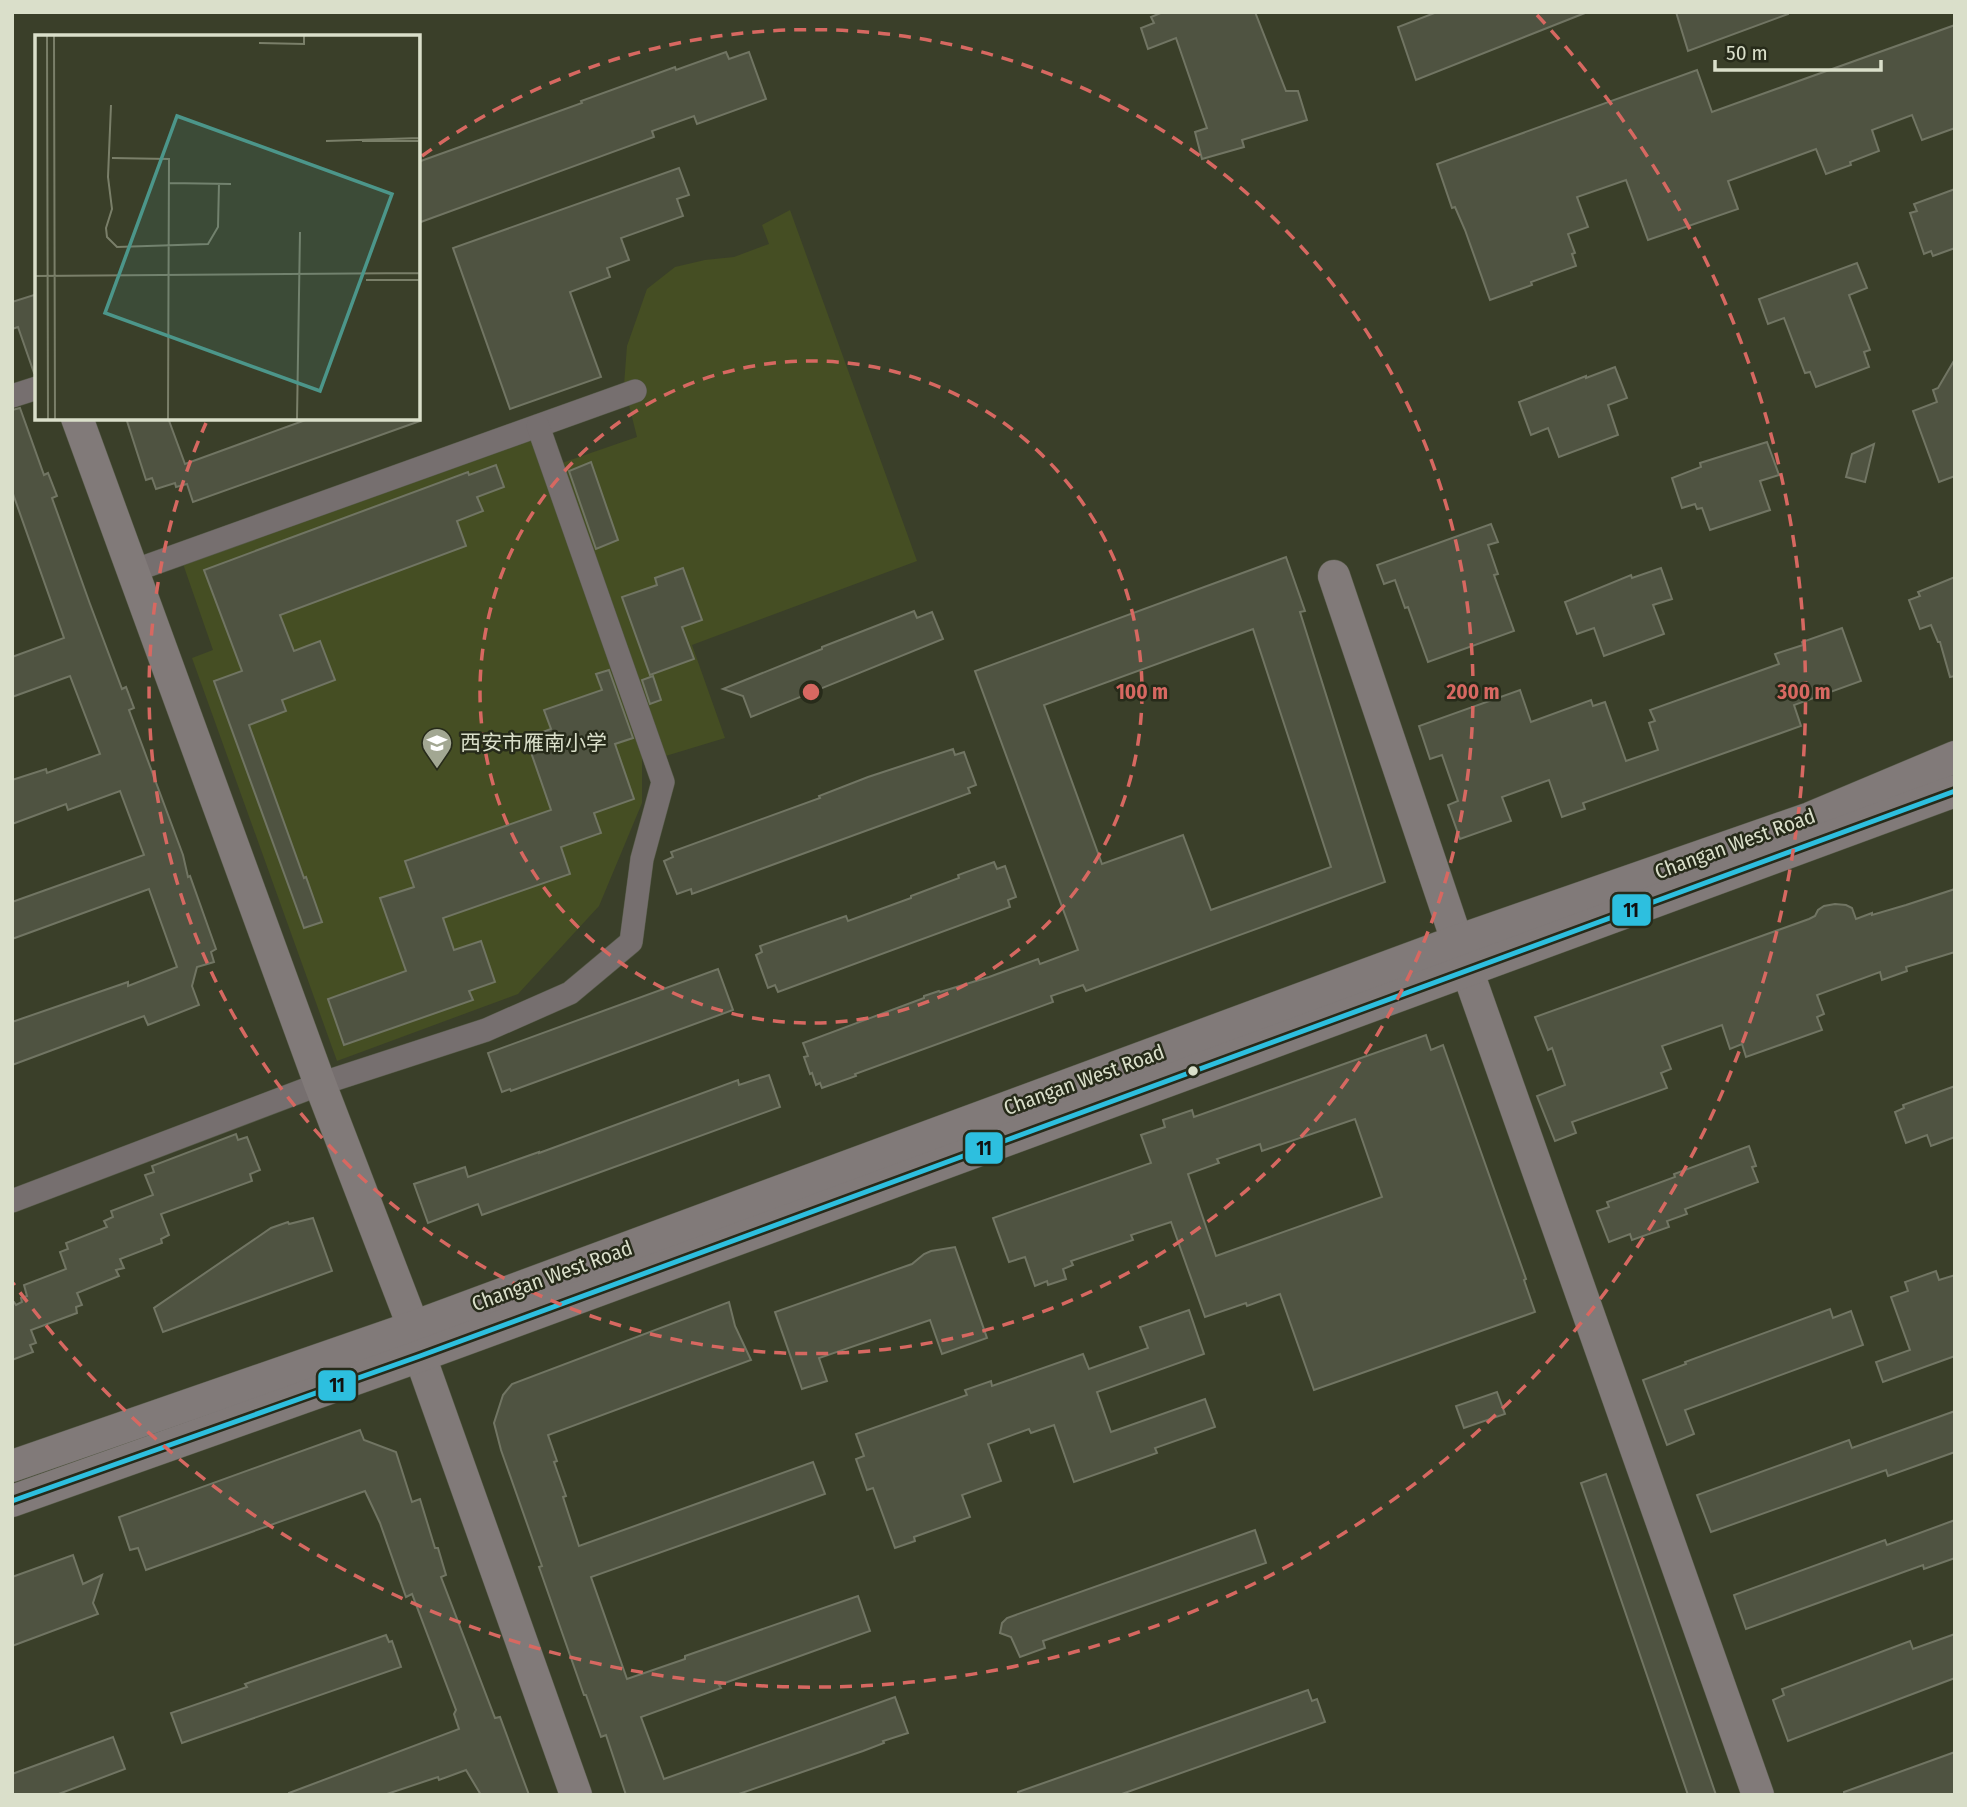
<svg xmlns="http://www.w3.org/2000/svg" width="1967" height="1807" font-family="'Fira Sans Condensed','Noto Sans SC',sans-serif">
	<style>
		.built { fill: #454e23 }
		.building { fill: #4f5341; stroke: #717563; stroke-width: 2; fill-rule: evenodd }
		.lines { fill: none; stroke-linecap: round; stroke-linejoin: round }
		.street-casing { stroke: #565a48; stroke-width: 24 }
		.secondary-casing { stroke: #565a48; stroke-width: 33 }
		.street { stroke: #766f6f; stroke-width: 23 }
		.secondary { stroke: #817a79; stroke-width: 32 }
		.bus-1-casing { stroke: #272b1a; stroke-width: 10 }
		.bus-1 { stroke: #2dbfdf; stroke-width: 5 }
		.ring { fill: none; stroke: #d76861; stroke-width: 3.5; stroke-dasharray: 12 9 }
		.bus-dot { fill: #dadfca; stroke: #272b1a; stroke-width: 2.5 }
		.labels { text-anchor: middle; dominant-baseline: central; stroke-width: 5; stroke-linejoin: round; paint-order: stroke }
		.poi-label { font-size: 21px; fill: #dadfca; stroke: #272b1a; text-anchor: start }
		.street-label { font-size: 21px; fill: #dadfca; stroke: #272b1a }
		.inset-road { fill: none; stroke: #7a7f69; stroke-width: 2 }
		.view { fill: #4c968a; fill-opacity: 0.15; stroke: #4c968a; stroke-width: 3.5 }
		.inset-edge { fill: none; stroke: #dadfca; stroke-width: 3.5 }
		.centre { fill: #d76861; stroke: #272b1a; stroke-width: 3.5 }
		.ring-label { font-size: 21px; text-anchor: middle; font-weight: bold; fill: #d76861; stroke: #272b1a; stroke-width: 5; stroke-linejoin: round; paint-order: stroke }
		.line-badge { stroke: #272b1a; stroke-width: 2.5 }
		.pale-badge-label { font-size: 19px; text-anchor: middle; font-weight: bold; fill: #111 }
	</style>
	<rect width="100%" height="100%" fill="#3a3f29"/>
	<g class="built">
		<path d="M790,210l127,351 -225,84 33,93 -66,20 -103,-293 81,-28 -13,-52 3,-39 20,-57 28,-22 30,-7 29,-3 35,-13 -7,-19z"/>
		<path d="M533,436l109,302v65l-43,103 -81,88 -181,67 -145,-403 21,-8 -31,-89z"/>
	</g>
	<g class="building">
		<path d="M1163,12h92l31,79h12l9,29 -65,20 2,7 -42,12 -7,-27 12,-4 -31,-90 -28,11 -7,-21 13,-5 -3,-6z"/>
		<path d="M1437,12h148v1l-169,67 -18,-53z"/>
		<path d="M1676,12h112v2l-100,37z"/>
		<path d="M1955,25v103l-33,12 -10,-25 -40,15 7,21 -29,11 1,3 -25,9 -10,-25 -88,32 10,28 -90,31 -22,-60 -49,17 11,30 -20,7 7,19 -3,1 4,12 -45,16 1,3 -42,15 -25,-70 -10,-23 -3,1 -15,-44 260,-94 15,42z"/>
		<path d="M726,52l3,7 20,-7 17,47 -69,25 -3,-8 -42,15 2,6 -236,86v-61l164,-59 -1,-2 94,-34 1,3z"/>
		<path d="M679,168l10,27 -12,4 6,17 -62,22 8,22 -22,8 3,9 -40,15 31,85 -91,32 -57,-161z"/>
		<path d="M1955,189v59l-22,8 -2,-5 -7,3 -14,-41 7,-2 -3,-7z"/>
		<path d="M1857,263l10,25 -18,7 21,55 -6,2 5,15 -53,20 -6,-15 -5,1 -21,-55 -16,6 -9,-25z"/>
		<path d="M37,294v79h-3l-16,-46 -6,2v-27z"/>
		<path d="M1955,359v117l-16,6 -26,-71 24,-9 -4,-12 5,-2z"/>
		<path d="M1615,367l12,31 -19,7 10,30 -59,22 -11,-29 -17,7 -12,-33 67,-26v2z"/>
		<path d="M20,408l24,67 4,-2 9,23 -5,2 38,106 32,85 4,-2 8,21 -5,2 54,145 5,22 2,-1 26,73 -5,3 3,10 -17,5 -5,19 7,19 -51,20 -4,-9 -132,49v-43l116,-40v4l49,-19 -28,-78 -137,50v-37l132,-47 -24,-64 -52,19 -2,-6 -54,20v-44l34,-11 1,4 53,-19 -30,-78 -58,21v-40l52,-19 -52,-147v-81z"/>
		<path d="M126,418h42l17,46 126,-46h109v3l-227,81 -6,-18 -11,3 -1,-4 -19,6 -4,-11 -6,2z"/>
		<path d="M1767,442l12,33 -19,6 10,29 -60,20 -8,-22 -5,1 -2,-5 -13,4 -10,-30 29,-11 -1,-4z"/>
		<path d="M1874,444l-9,38 -19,-5 6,-23z"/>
		<path d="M591,462l27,78 -22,9 -27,-78z"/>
		<path d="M496,465l8,22 -27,10 6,14 -26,10 9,25 -186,69 14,36 26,-10 15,39 -53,20 4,11 -37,14 55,153 2,-1 16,45 -18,6 -90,-247 28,-10 -38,-101 264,-98 1,3z"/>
		<path d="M1491,524l7,18 -10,3 10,29 -4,1 20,56 -86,31 -20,-55 -3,1 -10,-28 -11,4 -7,-19z"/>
		<path d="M1286,557l19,54 -5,1 85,270 -299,109 -3,-6 -32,11 2,6 -198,72 1,2 -34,12 -2,-5 -4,2 -4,-12 -2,1 -6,-17 4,-1 -5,-13 121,-45v-2l15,-5 1,1 49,-15 49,-18 2,5 38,-14 -103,-279zM1253,629l78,238 -120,43 -28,-75 -81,29 -58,-159z"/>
		<path d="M683,568l19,52 -20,7 12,32 -44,16 -28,-78 35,-12 -2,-7z"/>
		<path d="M1661,568l11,31 -19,6 11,29 -60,22 -10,-28 -17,6 -12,-32 66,-27 1,3z"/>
		<path d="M1955,577v99l-5,1 -10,-35h-2l-7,-17 -11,4 -11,-29 11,-4 -2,-4z"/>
		<path d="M914,611l3,7 15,-6 11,27 -192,78 -8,-21 -20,-7 99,-40v-2z"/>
		<path d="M1842,628l19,53 -67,24 7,21 -218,77 2,6 -23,8 -13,-37 -47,17 9,24 -51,18 -12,-34 10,-4 -16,-46 -12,4 -11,-33 101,-36 11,32 60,-22 2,6 12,-4 21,59 32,-11 -9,-27 6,-2 -5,-11 129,-46 -4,-10 28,-9 -1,-3z"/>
		<path d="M609,670l24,68 -18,6 19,55 -40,14 7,20 -40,14 9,27 -127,44 11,32 27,-9 14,41 -26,9 4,9 -129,45 -16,-46 78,-28 -26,-73 34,-11 -9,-26 146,-51 -25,-72 25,-9 -7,-19 58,-20 -6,-16z"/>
		<path d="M653,676l8,24 -11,4 -8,-24z"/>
		<path d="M953,749l2,6 9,-3 12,33 -8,3 2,5 -278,101 -1,-5 -14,5 -13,-33 9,-4 -2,-5 149,-54 -1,-2 49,-19z"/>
		<path d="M994,862l3,7 8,-3 11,31 -8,3 2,7 -232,85 -3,-7 -7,3 -12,-33 6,-3 -2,-6 86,-30 2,5 63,-23v-2l48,-18 -1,-3z"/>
		<path d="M1955,889v63l-49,15 1,4 -25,9 -2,-8 -63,23 7,19 -7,3 5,13 -76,27 -4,-13 -12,5 -8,-24 -60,21 9,23 -10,4 6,15 -95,34 4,11 -21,8 -18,-45 28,-11 -13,-37 -4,2 -13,-33 274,-98 6,-3 3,-6 6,-4 11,-2 11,1 6,3 4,11 16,-6v2l34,-10z"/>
		<path d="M718,969l15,41 -222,81 -1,-2 -8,3 -14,-39z"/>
		<path d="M1426,1035l5,15 12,-5 83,234 -2,1 11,32 -221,78 -34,-96 -33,12 -1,-3 -41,14 -34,-95 -40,13 2,5 -62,21 2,4 -10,4 3,10 -18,6 -1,-4 -12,5 -10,-29 -16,5 -16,-44 158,-55 -10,-28 24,-8 -2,-7 29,-10 2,7zM1355,1119l27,78 -166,59 -28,-82 31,-11 -2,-4 43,-15 2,7z"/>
		<path d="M769,1075l11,32 -298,108 -4,-11 -50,19 -14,-39 51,-17 3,10 71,-25v1l199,-73 1,5z"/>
		<path d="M1955,1086v51l-24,9 -4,-11 -21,8 -11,-31 9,-4 -1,-3z"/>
		<path d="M236,1134l2,6 9,-3 13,33 -10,4 2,7 -91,33 8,21 -8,4 1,4 -42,16 4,9 -8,2 3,6 -42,17 5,12 -6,2 1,6 -46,17 5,13 -6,2 3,7 -21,8v-58h2l2,3 6,-3 -1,-4 6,-2 -3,-11 42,-16 -6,-17 8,-3 -2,-6 41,-16 -3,-6 9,-4 -2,-6 42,-16 -8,-20 9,-3 -2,-6z"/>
		<path d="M1749,1146l7,20 -4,1 6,15 -73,27 2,5 -20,7 2,6 -37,13 -2,-6 -21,8 -12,-31 12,-4 -2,-5 68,-25 -1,-3z"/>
		<path d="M313,1218l19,53 -169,61 -9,-24 117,-80 17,-6 1,2z"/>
		<path d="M955,1247l32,91 -45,16 -12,-34 -111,38 8,23 -25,8 -27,-77 137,-48 12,-10 7,-3z"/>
		<path d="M1936,1271l3,9 16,-5v81l-72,26 -7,-20 34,-12 -19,-53 17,-6 -3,-9z"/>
		<path d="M729,1302l6,24 16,34 -203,75 9,26 -3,1 12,34 -3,1 16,49 234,-84 12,32 -234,83 36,102 58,-20v-3l173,-60 12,35 -151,54 2,3 -80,29 23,62 231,-82 13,36 -25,8 1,2 -21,8 -127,44h-110l-20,-60 -5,2 -15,-42h-2l-45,-128 3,-1 -41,-116 -7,-27 9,-28 9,-11z"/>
		<path d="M1830,1309l3,9 18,-7 12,34 -178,65 9,24 -27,11 -24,-65 43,-16 -1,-2z"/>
		<path d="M1189,1310l15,44 -107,38 14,40 94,-33 10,28 -60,21 2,5 -83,29 -20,-57 -23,8 -2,-4 -41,15 13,37 -39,14 8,22 -56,20 1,4 -20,7 -22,-60 -6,2 -11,-31 8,-3 -8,-22 111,-39 -2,-5 26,-9 1,5 91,-32 6,15 59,-21 -8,-21z"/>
		<path d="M1497,1392l8,22 -41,14 -8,-22z"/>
		<path d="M1955,1411v41l-67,24 -2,-6 -175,62 -14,-37 152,-55 3,8z"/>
		<path d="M360,1430l4,10 32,12 16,50 8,-3 15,49h3l8,27 -5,2 54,141 5,-1 29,78h-48l-15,-25 -27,10 -1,-3 -54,18h-95v-2l170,-64 -5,-15 2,-4 -44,-116 -6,3 -26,-74 -15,-32 -219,79 -8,-22 -8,2 -11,-33z"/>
		<path d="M1606,1474l110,321h-28l-107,-312z"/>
		<path d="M1955,1520v38l-31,11 -1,-4 -177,64 -12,-34 151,-55 2,5z"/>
		<path d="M1255,1530l11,33 -223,78 2,7 -25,9 -9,-20 -11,-4 2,-10 5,-5z"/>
		<path d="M73,1555l10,29 19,-9 -9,28 5,11 -86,32v-69z"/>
		<path d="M1955,1634v44l-167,63 -15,-41 11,-5 -2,-6 128,-48 3,8z"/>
		<path d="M386,1635l3,7 3,-1 9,26 -219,76 -11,-30 76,-26 -2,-3z"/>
		<path d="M1308,1690l4,11 5,-2 8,23 -206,73h-101v-3z"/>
		<path d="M113,1737l12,32 -69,26h-44v-21z"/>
		<path d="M1955,1752v43h-111v-3z"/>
	</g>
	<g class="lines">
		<g class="street-casing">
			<g id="street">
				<path d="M12,396l25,-8"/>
				<path d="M133,571l502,-180"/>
				<path d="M12,1201l308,-117 166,-54 84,-37 61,-51 11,-83 21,-77 -125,-356"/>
			</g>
		</g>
		<g class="secondary-casing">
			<g id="secondary">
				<path d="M77,418l243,666 93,242 7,30 156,439"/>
				<path d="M1334,576l123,365 301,854"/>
				<path d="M12,1466l398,-138 1047,-387 353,-123 145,-61"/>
				<path d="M12,1501l408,-145 1535,-565"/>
			</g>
		</g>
		<use href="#street" class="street"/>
		<use href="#secondary" class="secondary"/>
		<g class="bus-1-casing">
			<path id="bus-1" d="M12,1501l408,-145 1535,-565"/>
		</g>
		<use href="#bus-1" class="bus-1"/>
	</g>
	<g class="ring">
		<circle cx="811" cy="692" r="331"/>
		<path d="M422 156A662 662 0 1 1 206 423"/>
		<path d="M1537 15A993 993 0 1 1 13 1283"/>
	</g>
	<defs>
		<g id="school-pin" transform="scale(1.575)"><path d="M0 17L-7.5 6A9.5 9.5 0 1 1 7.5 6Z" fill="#a2a792" stroke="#272b1a"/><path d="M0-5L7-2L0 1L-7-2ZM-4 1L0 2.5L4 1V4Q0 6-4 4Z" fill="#fff"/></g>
	</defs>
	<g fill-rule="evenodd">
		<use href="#school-pin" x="437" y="743"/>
	</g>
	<circle class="bus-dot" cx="1193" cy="1071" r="6"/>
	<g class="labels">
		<g class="poi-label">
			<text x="460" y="743">西安市雁南小学</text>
		</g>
		<g class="street-label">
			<text transform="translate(1735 844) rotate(-20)">Changan West Road</text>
			<text transform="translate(1084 1080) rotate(-20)">Changan West Road</text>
			<text transform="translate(552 1276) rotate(-20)">Changan West Road</text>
		</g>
	</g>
	<g transform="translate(35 35)">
		<rect width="385" height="385" fill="#3a3f29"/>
		<path class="inset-road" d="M12,1l1,383M19,1l1,383M384,1l1,356M224,8l45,1v-8M76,70l-3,72 4,32 -6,19 1,9 10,10 91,-3 10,-17 1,-44M291,106l94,-3M327,106h58M77,123l57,1 -1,260M134,148l62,1M0,241l385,-3M331,245h54M262,384l3,-187"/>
		<path class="view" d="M142,81l215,78 -72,197 -215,-78z"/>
		<rect width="385" height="385" class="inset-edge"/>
	</g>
	<circle cx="811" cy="692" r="10" class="centre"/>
	<g class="ring-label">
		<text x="1142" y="699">100 m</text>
		<text x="1473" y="699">200 m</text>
		<text x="1804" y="699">300 m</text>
	</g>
	<g class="line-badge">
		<rect x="1611" y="893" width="41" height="34" rx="7" fill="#2dbfdf"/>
		<rect x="964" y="1131" width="40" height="34" rx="7" fill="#2dbfdf"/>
		<rect x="317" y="1369" width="40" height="33" rx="7" fill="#2dbfdf"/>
	</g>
	<g class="pale-badge-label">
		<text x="1631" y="917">11</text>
		<text x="984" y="1155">11</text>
		<text x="337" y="1392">11</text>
	</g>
	<rect width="1967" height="1807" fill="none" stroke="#dadfca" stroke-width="28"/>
	<path d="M1715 60v10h166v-10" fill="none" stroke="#dadfca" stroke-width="3.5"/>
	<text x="1726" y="60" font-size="21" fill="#dadfca" stroke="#272b1a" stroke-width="5" paint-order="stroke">50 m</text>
</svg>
